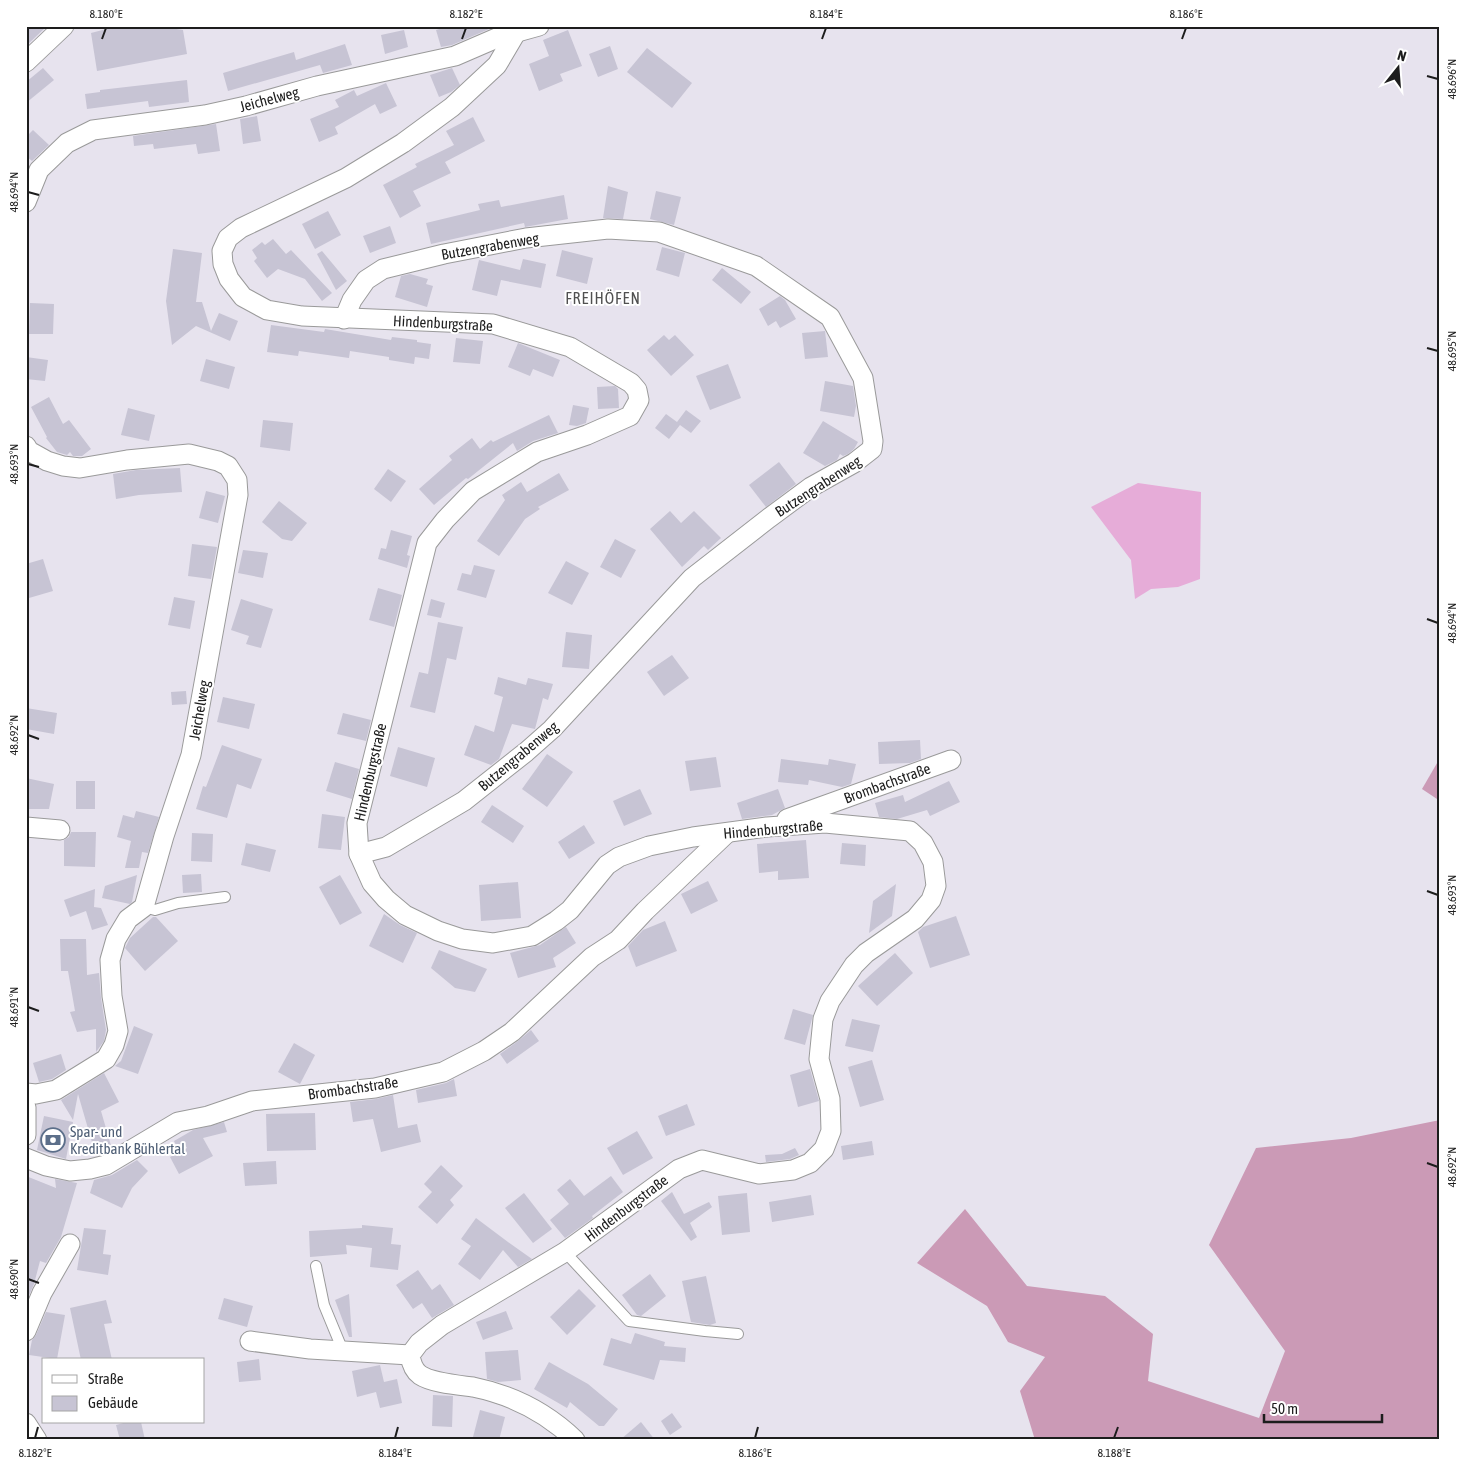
<svg xmlns="http://www.w3.org/2000/svg" width="1466" height="1466" font-family="'Asap Condensed',sans-serif">
	<style>
		.grass { fill: #e6acd8 }
		.forest { fill: #cb9ab6 }
		.building { fill: #c7c4d4 }
		.lines { fill: none; stroke-linecap: round; stroke-linejoin: round }
		.service-casing { stroke: #9a9a9a; stroke-width: 12 }
		.minor-casing { stroke: #9a9a9a; stroke-width: 21 }
		.service { stroke: #fff; stroke-width: 10 }
		.minor { stroke: #fff; stroke-width: 19 }
		.ticks { fill: none; stroke: #1d1d1d; stroke-width: 2 }
		.labels { text-anchor: middle; dominant-baseline: central; stroke-width: 4; stroke-linejoin: round; paint-order: stroke }
		.street-label { font-size: 15px; fill: #1d1d1d; stroke: #fff }
		.service-label { font-size: 15px; fill: #4e5e75; stroke: #fff; text-anchor: start }
		.neighbourhood-label { font-size: 16px; letter-spacing: 1px; fill: #505050; stroke: #fff }
		.neatline { fill: none; stroke: #1d1d1d; stroke-width: 2 }
		.ticks-label { font-size: 12px; text-anchor: middle; fill: #1d1d1d }
	</style>
	<rect width="100%" height="100%" fill="#e7e3ee"/>
	<path class="grass" d="M1138,483l63,9 -1,87 -22,8 -27,2 -16,10 -4,-39 -40,-53z"/>
	<g class="forest">
		<path d="M1440,758v43l-18,-12z"/>
		<path d="M1440,1120v320h-405l-15,-49 25,-34 -37,-15 -21,-36 -70,-43 48,-54 62,77 78,10 48,38 -5,47 111,37 26,-67 -76,-106 47,-97 95,-10z"/>
	</g>
	<g class="building">
		<path d="M26,26h21l-21,20z"/>
		<path d="M118,26h52v2l13,2 4,24 -90,17 -6,-38z"/>
		<path d="M449,26h47l-44,19 -11,2 -5,-17z"/>
		<path d="M404,30l4,17 -23,7 -4,-19z"/>
		<path d="M568,30l14,36 -22,8 3,7 -24,10 -10,-27 20,-8 -6,-16z"/>
		<path d="M345,44l7,21 -29,8 -3,-8 -92,26 -5,-18 71,-21 2,8z"/>
		<path d="M610,46l8,23 -20,8 -9,-23z"/>
		<path d="M647,48l45,35 -20,25 -45,-36z"/>
		<path d="M43,68l11,12 -28,23v-21z"/>
		<path d="M452,68l8,17 -9,7 -12,5 -9,-22z"/>
		<path d="M187,80l2,22 -40,5 -1,-6 -61,8 -2,-15 15,-2v-2z"/>
		<path d="M386,83l11,23 -17,8 -5,-10 -40,23 3,7 -19,8 -9,-23 29,-12 -4,-7 19,-10 3,6z"/>
		<path d="M257,116l4,25 -18,3 -3,-25z"/>
		<path d="M473,117l12,24 -40,21 6,11 -38,18 8,15 -21,12 -17,-33 34,-18 -2,-3 39,-19 -8,-14z"/>
		<path d="M216,124l4,27 -22,3 -2,-10 -42,5 -1,-5 -19,2 -1,-10z"/>
		<path d="M33,130l16,15 -17,16 -6,-5v-19z"/>
		<path d="M608,186l20,6 -5,27 -20,-1z"/>
		<path d="M656,191l25,6 -7,28 -24,-6z"/>
		<path d="M564,195l4,24 -43,8 -1,-4 -93,21 -5,-21 54,-13 -2,-6 21,-4 2,7z"/>
		<path d="M328,211l13,24 -26,14 -13,-25z"/>
		<path d="M390,226l6,17 -26,10 -7,-17z"/>
		<path d="M273,239l13,15 5,-4 41,43 -10,8 -17,-22 -27,-10 -11,9 -13,-17 3,-3 -5,-8 10,-8 3,3z"/>
		<path d="M662,247l23,6 -6,24 -23,-7z"/>
		<path d="M173,249l29,4 -6,49h6l9,29 8,-18 19,8 -8,20 -34,-15 -24,19 -6,-44z"/>
		<path d="M562,250l31,8 -6,26 -31,-8z"/>
		<path d="M322,251l25,30 -11,9 -19,-36z"/>
		<path d="M523,259l23,5 -5,24 -40,-8 -4,16 -25,-6 7,-30 41,10z"/>
		<path d="M722,268l29,24 -10,12 -29,-24z"/>
		<path d="M410,274l18,5 -2,5 7,2 -6,21 -32,-10 6,-21z"/>
		<path d="M780,296l5,4 11,19 -16,9 -4,-7 -8,5 -9,-17z"/>
		<path d="M30,303l24,1 -1,30h-24z"/>
		<path d="M271,325l53,7 1,-3 66,11 1,-3 25,3v2l14,2 -2,15 -14,-2 -1,7 -25,-4v-3l-39,-6 -1,7 -50,-7 -1,5 -31,-4z"/>
		<path d="M825,331l3,26 -23,2 -3,-26z"/>
		<path d="M664,335l5,5 6,-5 19,20 -23,21 -24,-26z"/>
		<path d="M456,338l27,3 -3,23 -27,-2z"/>
		<path d="M518,343l42,17 -7,17 -20,-8 -3,7 -22,-9z"/>
		<path d="M26,357l22,3 -3,21 -19,-2z"/>
		<path d="M206,359l29,8 -6,22 -29,-8z"/>
		<path d="M728,364l13,34 -31,12 -14,-34z"/>
		<path d="M825,381l28,5 3,20 -2,11 -34,-6z"/>
		<path d="M615,386l3,3 1,19 -21,1 -1,-22z"/>
		<path d="M49,397l14,27 6,-4 22,29 -9,7h-9l-3,-4 -3,3 -10,-3 -11,-14 1,-1 -16,-30z"/>
		<path d="M573,405l16,3 -3,15 -9,3 -8,-1z"/>
		<path d="M128,408l27,7 -6,26 -28,-6z"/>
		<path d="M686,410l15,11 -10,12 -11,-8 -11,14 -14,-11 11,-14 11,8z"/>
		<path d="M549,415l9,18 -25,8 -16,10 -4,-8 -45,36 -2,-1 -32,27 -15,-16 33,-29 -3,-4 23,-18 8,11 11,-9 2,2z"/>
		<path d="M263,420l30,3 -3,28 -30,-4z"/>
		<path d="M823,421l35,21 -4,7 -6,5 -5,2 -3,-2 -3,6 -12,6 -22,-13z"/>
		<path d="M779,462l17,22 -30,23 -17,-22z"/>
		<path d="M180,468l2,24 -43,3 -23,4 -3,-25 23,-4z"/>
		<path d="M388,469l18,12 -15,21 -17,-13z"/>
		<path d="M559,473l10,17 -31,17 2,2 -15,10 -26,37 -22,-15 28,-41 -3,-5 19,-13 6,10z"/>
		<path d="M206,491l19,5 -7,27 -19,-5z"/>
		<path d="M279,501l28,22 -15,18 -10,-2 -20,-17z"/>
		<path d="M670,511l11,12 13,-12 27,27 -13,12 -4,-4 -22,21 -32,-38z"/>
		<path d="M391,530l21,6 -5,19 3,1 -3,12 -29,-9 3,-11 5,1z"/>
		<path d="M615,539l21,11 -15,28 -21,-11z"/>
		<path d="M192,544l25,3 -6,32 -23,-3z"/>
		<path d="M243,550l25,3 -5,25 -25,-5z"/>
		<path d="M43,559l10,32 -24,7 -3,-10v-24z"/>
		<path d="M566,561l23,12 -17,32 -24,-12z"/>
		<path d="M474,565l21,5 -9,28 -29,-8 5,-17 9,2z"/>
		<path d="M378,588l24,7 -8,32 -25,-7z"/>
		<path d="M174,597l21,4 -5,28 -22,-4z"/>
		<path d="M241,599l32,10 -12,39 -15,-4 3,-8 -18,-6z"/>
		<path d="M431,599l14,4 -4,15 -14,-3z"/>
		<path d="M438,622l25,5 -7,33 -9,-2 -12,55 -25,-6 9,-35 9,2z"/>
		<path d="M566,632l26,3 -3,34 -27,-2z"/>
		<path d="M672,655l17,23 -25,18 -17,-24z"/>
		<path d="M498,677l28,8 2,-7 25,6 -5,16 -5,-2 -8,31 -23,-5 -13,35 -8,6 -27,-10 11,-30 19,7 9,-35 -9,-3z"/>
		<path d="M186,691l1,13 -15,1 -1,-13z"/>
		<path d="M223,697l32,7 -6,25 -32,-7z"/>
		<path d="M26,708l31,5 -3,21 -28,-5z"/>
		<path d="M343,713l28,7 -5,21 -29,-7z"/>
		<path d="M920,740l1,19 -11,4 -31,1 -1,-22z"/>
		<path d="M222,745l40,14 -11,30 -14,-5 -10,34 -31,-9 7,-23 3,1z"/>
		<path d="M398,747l37,11 -8,29 -37,-11z"/>
		<path d="M547,754l26,18 -26,35 -25,-18z"/>
		<path d="M716,757l5,30 -31,4 -5,-30z"/>
		<path d="M781,759l47,6 1,-6 27,5 -5,20 -9,3 -33,-7 -1,5 -30,-3z"/>
		<path d="M335,762l24,7 -7,30 -26,-8z"/>
		<path d="M26,778l28,6 -5,25h-23z"/>
		<rect x="76" y="781" width="19" height="28"/>
		<path d="M949,781l11,21 -30,14 -3,-6 -30,9 -18,-2 -4,-14 28,-8 2,7z"/>
		<path d="M640,789l12,25 -28,12 -11,-25z"/>
		<path d="M778,789l7,19 -13,7 -30,4 -5,-16z"/>
		<path d="M492,805l32,21 -11,17 -32,-21z"/>
		<path d="M136,811l23,6 -11,36 -6,-1 -3,16h-14l6,-27 -14,-4 6,-22 11,3z"/>
		<path d="M322,814l23,3 -4,33 -23,-2z"/>
		<path d="M584,825l11,18 -26,16 -11,-17z"/>
		<path d="M71,832h25l-1,35 -31,-1v-26l5,-3z"/>
		<path d="M192,833l21,1 -1,28 -21,-1z"/>
		<path d="M806,840l3,38 -31,2v-9l-19,2 -2,-29z"/>
		<path d="M246,843l30,7 -6,22 -29,-7z"/>
		<path d="M842,843l24,2 -1,21 -25,-2z"/>
		<path d="M201,874l1,18 -19,1 -1,-18z"/>
		<path d="M137,875l-5,27 -2,2 -28,-6 3,-12z"/>
		<path d="M340,875l22,38 -22,12 -21,-38z"/>
		<path d="M708,881l10,20 -27,13 -10,-20z"/>
		<path d="M518,882l3,36 -40,3 -2,-36z"/>
		<path d="M896,884l-4,32 -23,17 4,-32z"/>
		<path d="M95,889l-1,18 7,1 7,17 -16,5 -6,-19 -16,6 -6,-17z"/>
		<path d="M384,914l16,11 17,8 -14,30 -34,-17z"/>
		<path d="M956,916l14,39 -40,13 -12,-36 5,-5z"/>
		<path d="M153,917h3l22,24 -33,30 -20,-23 5,-10z"/>
		<path d="M665,921l12,30 -41,16 -8,-21 15,-16z"/>
		<path d="M566,927l10,16 -23,15 3,9 -38,11 -8,-25 30,-8z"/>
		<path d="M60,939h26l1,36 12,-2 2,25 5,32 -2,11 -8,11v-23l-19,3 -7,-20 5,-1 -7,-40h-7z"/>
		<path d="M439,950l48,19 -12,23 -20,-4 -24,-20z"/>
		<path d="M895,953l18,20 -36,33 -19,-20z"/>
		<path d="M793,1009l20,6 -8,30 -21,-6z"/>
		<path d="M852,1019l28,6 -7,27 -28,-6z"/>
		<path d="M134,1026l19,8 -15,40 -23,-8 6,-5z"/>
		<path d="M531,1030l8,11 -32,23 -7,-10 18,-13z"/>
		<path d="M294,1043l21,12 -15,29 -22,-12z"/>
		<path d="M61,1054l5,16 -14,9 -13,3 -6,-19z"/>
		<path d="M872,1060l12,40 -24,7 -12,-40z"/>
		<path d="M810,1069l9,32 -21,6 -8,-32z"/>
		<path d="M104,1073l15,29 -18,9 11,38 -16,7 -18,-62 -5,26 -12,-20z"/>
		<path d="M454,1079l3,17 -39,7 -2,-13 30,-7z"/>
		<path d="M393,1095l5,33 19,-4 4,18 -40,10 -8,-33 -20,3 -3,-20 26,-3z"/>
		<path d="M687,1104l8,21 -29,11 -8,-20z"/>
		<path d="M315,1113l1,37 -49,1 -1,-37z"/>
		<path d="M44,1116l29,6 -7,37 -29,-9z"/>
		<path d="M224,1122l3,10 -24,6 10,18 -34,18 -9,-17 17,-9 -3,-5 -8,2 -2,-4 19,-11z"/>
		<path d="M637,1131l16,27 -30,17 -16,-27z"/>
		<path d="M872,1141l2,14 -31,5 -2,-14z"/>
		<path d="M795,1148l4,7 -9,4 -24,3 -1,-7 17,-1z"/>
		<path d="M137,1160l11,11 -16,17 -10,20 -32,-15 4,-13 18,-5z"/>
		<path d="M276,1161l1,23 -32,2 -2,-23z"/>
		<path d="M441,1165l22,21 -13,14 4,5 -17,19 -19,-17 14,-15 -8,-8z"/>
		<path d="M26,1176l30,12 -1,-9 22,4 -16,54 -15,26 -6,-2 -6,23 -6,14 -2,-1z"/>
		<path d="M611,1176l12,16 -31,24 1,2 -28,20 -15,-18 19,-16 -12,-14 13,-11 14,17z"/>
		<path d="M672,1192l12,22 25,-12 3,5 -22,16 7,14 -6,4 -30,-40z"/>
		<path d="M524,1193l28,36 -19,14 -28,-35z"/>
		<path d="M747,1193l3,39 -28,3 -4,-39z"/>
		<path d="M811,1195l3,20 -42,7 -3,-20z"/>
		<path d="M476,1218l32,24 24,17 -14,8 -15,-17 -23,30 -22,-16 13,-18 -10,-7z"/>
		<path d="M362,1225l31,3 -2,16 10,1 -3,25 -28,-3 2,-19 -26,-3 1,9 -37,3 -1,-26 53,-3z"/>
		<path d="M84,1228l22,2 -3,24 8,1 -3,20 -31,-5z"/>
		<path d="M418,1270l14,20 8,-6 14,21 -22,13 -10,-15 -9,6 -17,-24z"/>
		<path d="M650,1274l16,22 -25,20 -4,-1 -15,-20z"/>
		<path d="M706,1276l10,47 -6,2 -19,-3 -9,-41z"/>
		<path d="M579,1289l17,17 -29,29 -17,-18z"/>
		<path d="M349,1294l3,43h-3l-14,-37z"/>
		<path d="M224,1298l29,8 -6,21 -29,-8z"/>
		<path d="M106,1300l6,23 -8,1 8,36h-31l-11,-52z"/>
		<path d="M506,1311l7,18 -30,11 -7,-18z"/>
		<path d="M46,1312l19,3 -8,44 -28,-4 3,-15 4,-5z"/>
		<path d="M635,1333l30,9 -1,4 22,2 -1,14 -25,-2 -6,20 -51,-15 8,-27 20,6z"/>
		<path d="M518,1350l3,30 -23,2 -11,-3 -2,-27z"/>
		<path d="M259,1359l2,21 -22,2 -2,-20z"/>
		<path d="M549,1362l39,22 30,25 -14,17h-5l-29,-24 -3,6 -33,-19z"/>
		<path d="M380,1365l4,17 13,-3 5,24 -22,5 -4,-16 -19,5 -5,-26z"/>
		<path d="M433,1395l20,1 -1,31 -20,-1z"/>
		<path d="M480,1410l25,7 -6,23h-17l-9,-3z"/>
		<path d="M672,1413l10,14 -12,8 -9,-14z"/>
		<path d="M127,1422h14l4,18h-25l-4,-15z"/>
		<path d="M641,1422l14,18h-35z"/>
	</g>
	<g class="lines">
		<g class="service-casing">
			<g id="service">
				<path d="M144,907l11,3 23,-7 47,-6"/>
				<path d="M565,1252l64,69 76,10 33,3"/>
				<path d="M316,1266l8,39 19,46"/>
			</g>
		</g>
		<g class="minor-casing">
			<g id="minor">
				<path d="M520,26l-23,39 -45,42 -49,36 -57,35 -105,50 -13,10 -6,13 1,13 6,15 14,18 24,13 35,6 191,8 77,23 61,36 6,7 2,10 -9,16 -43,19 -50,17 -64,39 -28,29 -18,23 -70,280 2,31 13,29 14,16 19,16 33,16 24,8 31,4 39,-7 24,-15 14,-11 37,-45 12,-8 30,-11 44,-9 74,-10 58,-4 85,8 13,12 10,19 3,24 -5,14 -16,19 -49,34 -12,12 -24,36 -7,18 -4,40 11,40 1,32 -7,18 -14,14 -17,7 -34,4 -57,-14 -23,9 -114,83 -123,73 -23,18 -9,12c1,7 3,15 10,20 12,8 38,10 53,12 39,8 73,25 102,53"/>
				<path d="M26,62l38,-36"/>
				<path d="M26,202l13,-32 28,-27 26,-13 112,-15 41,-9 71,-20 138,-30 44,-19 40,-11"/>
				<path d="M344,319l8,-19 14,-20 17,-11 61,-15 82,-16 82,-9 51,3 97,34 74,51 33,61 10,63 -1,8 -18,14 -43,24 -42,31 -77,60 -140,151 -26,23 -62,49 -78,46 -27,7"/>
				<path d="M26,446l3,5 18,10 16,5 17,2 47,-8 62,-6 29,7 10,5 9,14 1,15 -47,260 -27,81 -20,71 -16,12 -12,20 -6,21 2,36 6,35 -4,14 -8,14 -50,31 -20,4 -10,-1"/>
				<path d="M787,819l164,-59"/>
				<path d="M26,827l34,3"/>
				<path d="M26,1107v28"/>
				<path d="M26,1158l20,8 24,5 20,-2 16,-4 72,-43 30,-6 44,-15 123,-13 68,-16 41,-21 28,-19 80,-75 26,-17 27,-29 82,-78"/>
				<path d="M26,1331l16,-38 28,-49"/>
				<path d="M250,1341l60,8 100,6"/>
				<path d="M26,1423l11,17"/>
			</g>
		</g>
		<use href="#service" class="service"/>
		<use href="#minor" class="minor"/>
	</g>
	<path class="ticks" d="M102,39l4,-11M462,39l4,-11M822,39l4,-11M1182,39l4,-11M1427,76l11,3M28,192l11,3M1427,348l11,3M28,464l11,3M1427,619l11,4M28,735l11,4M1427,891l11,4M28,1007l11,4M1427,1163l11,4M28,1279l11,4M35,1438l3,-11M395,1438l3,-11M755,1438l3,-11M1114,1438l4,-11"/>
	<defs>
		<g id="bank-ring" transform="scale(1.25)"><circle r="9.5" fill="#fff" stroke="#5c6f8a" stroke-width="1.5"/><path d="M-6-4H6V4H-6ZM0-2.3a2.3 2.3 0 1 0 0 4.6a2.3 2.3 0 1 0 0-4.6Z" fill="#5c6f8a"/></g>
	</defs>
	<g fill-rule="evenodd">
		<use href="#bank-ring" x="53" y="1140"/>
	</g>
	<g class="labels">
		<g class="street-label">
			<text transform="translate(269 99) rotate(-15)">Jeichelweg</text>
			<text transform="translate(490 246) rotate(-10)">Butzengrabenweg</text>
			<text transform="translate(443 323) rotate(3)">Hindenburgstraße</text>
			<text transform="translate(818 486) rotate(-33)">Butzengrabenweg</text>
			<text transform="translate(199 710) rotate(-80)">Jeichelweg</text>
			<text transform="translate(518 756) rotate(-40)">Butzengrabenweg</text>
			<text transform="translate(370 772) rotate(-77)">Hindenburgstraße</text>
			<text transform="translate(887 783) rotate(-20)">Brombachstraße</text>
			<text transform="translate(773 829) rotate(-5)">Hindenburgstraße</text>
			<text transform="translate(353 1088) rotate(-8)">Brombachstraße</text>
			<text transform="translate(626 1208) rotate(-37)">Hindenburgstraße</text>
		</g>
		<g class="service-label">
			<text x="70" y="1131">Spar- und<tspan x="70" dy="17">Kreditbank Bühlertal</tspan></text>
		</g>
		<g class="neighbourhood-label">
			<text x="603" y="298">FREIHÖFEN</text>
		</g>
	</g>
	<rect width="1466" height="1466" fill="none" stroke="#ffffff" stroke-width="55"/>
	<rect x="42" y="1358" width="162" height="65" fill="#ffffff" stroke="#a5a5a5"/>
	<rect x="52" y="1375" width="25" height="8" fill="#ffffff" stroke="#a5a5a5"/>
	<text x="88" y="1384" font-size="15" fill="#1d1d1d">Straße</text>
	<rect x="52" y="1396" width="25" height="15" fill="#c7c4d4" stroke="#a5a5a5"/>
	<text x="88" y="1408" font-size="15" fill="#1d1d1d">Gebäude</text>
	<g transform="translate(1398 68) rotate(17)" stroke="#ffffff" stroke-width="4" paint-order="stroke">
	<path d="M0-4L9 19L0 12L-9 19Z" fill="#1d1d1d"/>
	<text y="-8" font-size="14" font-weight="bold" text-anchor="middle" fill="#1d1d1d">N</text>
	</g>
	<path d="M1264 1414v8h118v-8" fill="none" stroke="#1d1d1d" stroke-width="2.5"/>
	<text x="1271" y="1414" font-size="15" fill="#1d1d1d" stroke="#ffffff" stroke-width="4" paint-order="stroke">50 m</text>
	<rect x="28" y="28" width="1410" height="1410" class="neatline"/>
	<g class="ticks-label">
		<text x="106" y="18">8.180°E</text>
		<text x="466" y="18">8.182°E</text>
		<text x="826" y="18">8.184°E</text>
		<text x="1186" y="18">8.186°E</text>
		<text transform="translate(1452 79) rotate(-90)" y="4">48.696°N</text>
		<text transform="translate(14 192) rotate(-90)" y="4">48.694°N</text>
		<text transform="translate(1452 351) rotate(-90)" y="4">48.695°N</text>
		<text transform="translate(14 464) rotate(-90)" y="4">48.693°N</text>
		<text transform="translate(1452 623) rotate(-90)" y="4">48.694°N</text>
		<text transform="translate(14 735) rotate(-90)" y="4">48.692°N</text>
		<text transform="translate(1452 895) rotate(-90)" y="4">48.693°N</text>
		<text transform="translate(14 1007) rotate(-90)" y="4">48.691°N</text>
		<text transform="translate(1452 1167) rotate(-90)" y="4">48.692°N</text>
		<text transform="translate(14 1279) rotate(-90)" y="4">48.690°N</text>
		<text x="35" y="1457">8.182°E</text>
		<text x="395" y="1457">8.184°E</text>
		<text x="755" y="1457">8.186°E</text>
		<text x="1114" y="1457">8.188°E</text>
	</g>
</svg>
